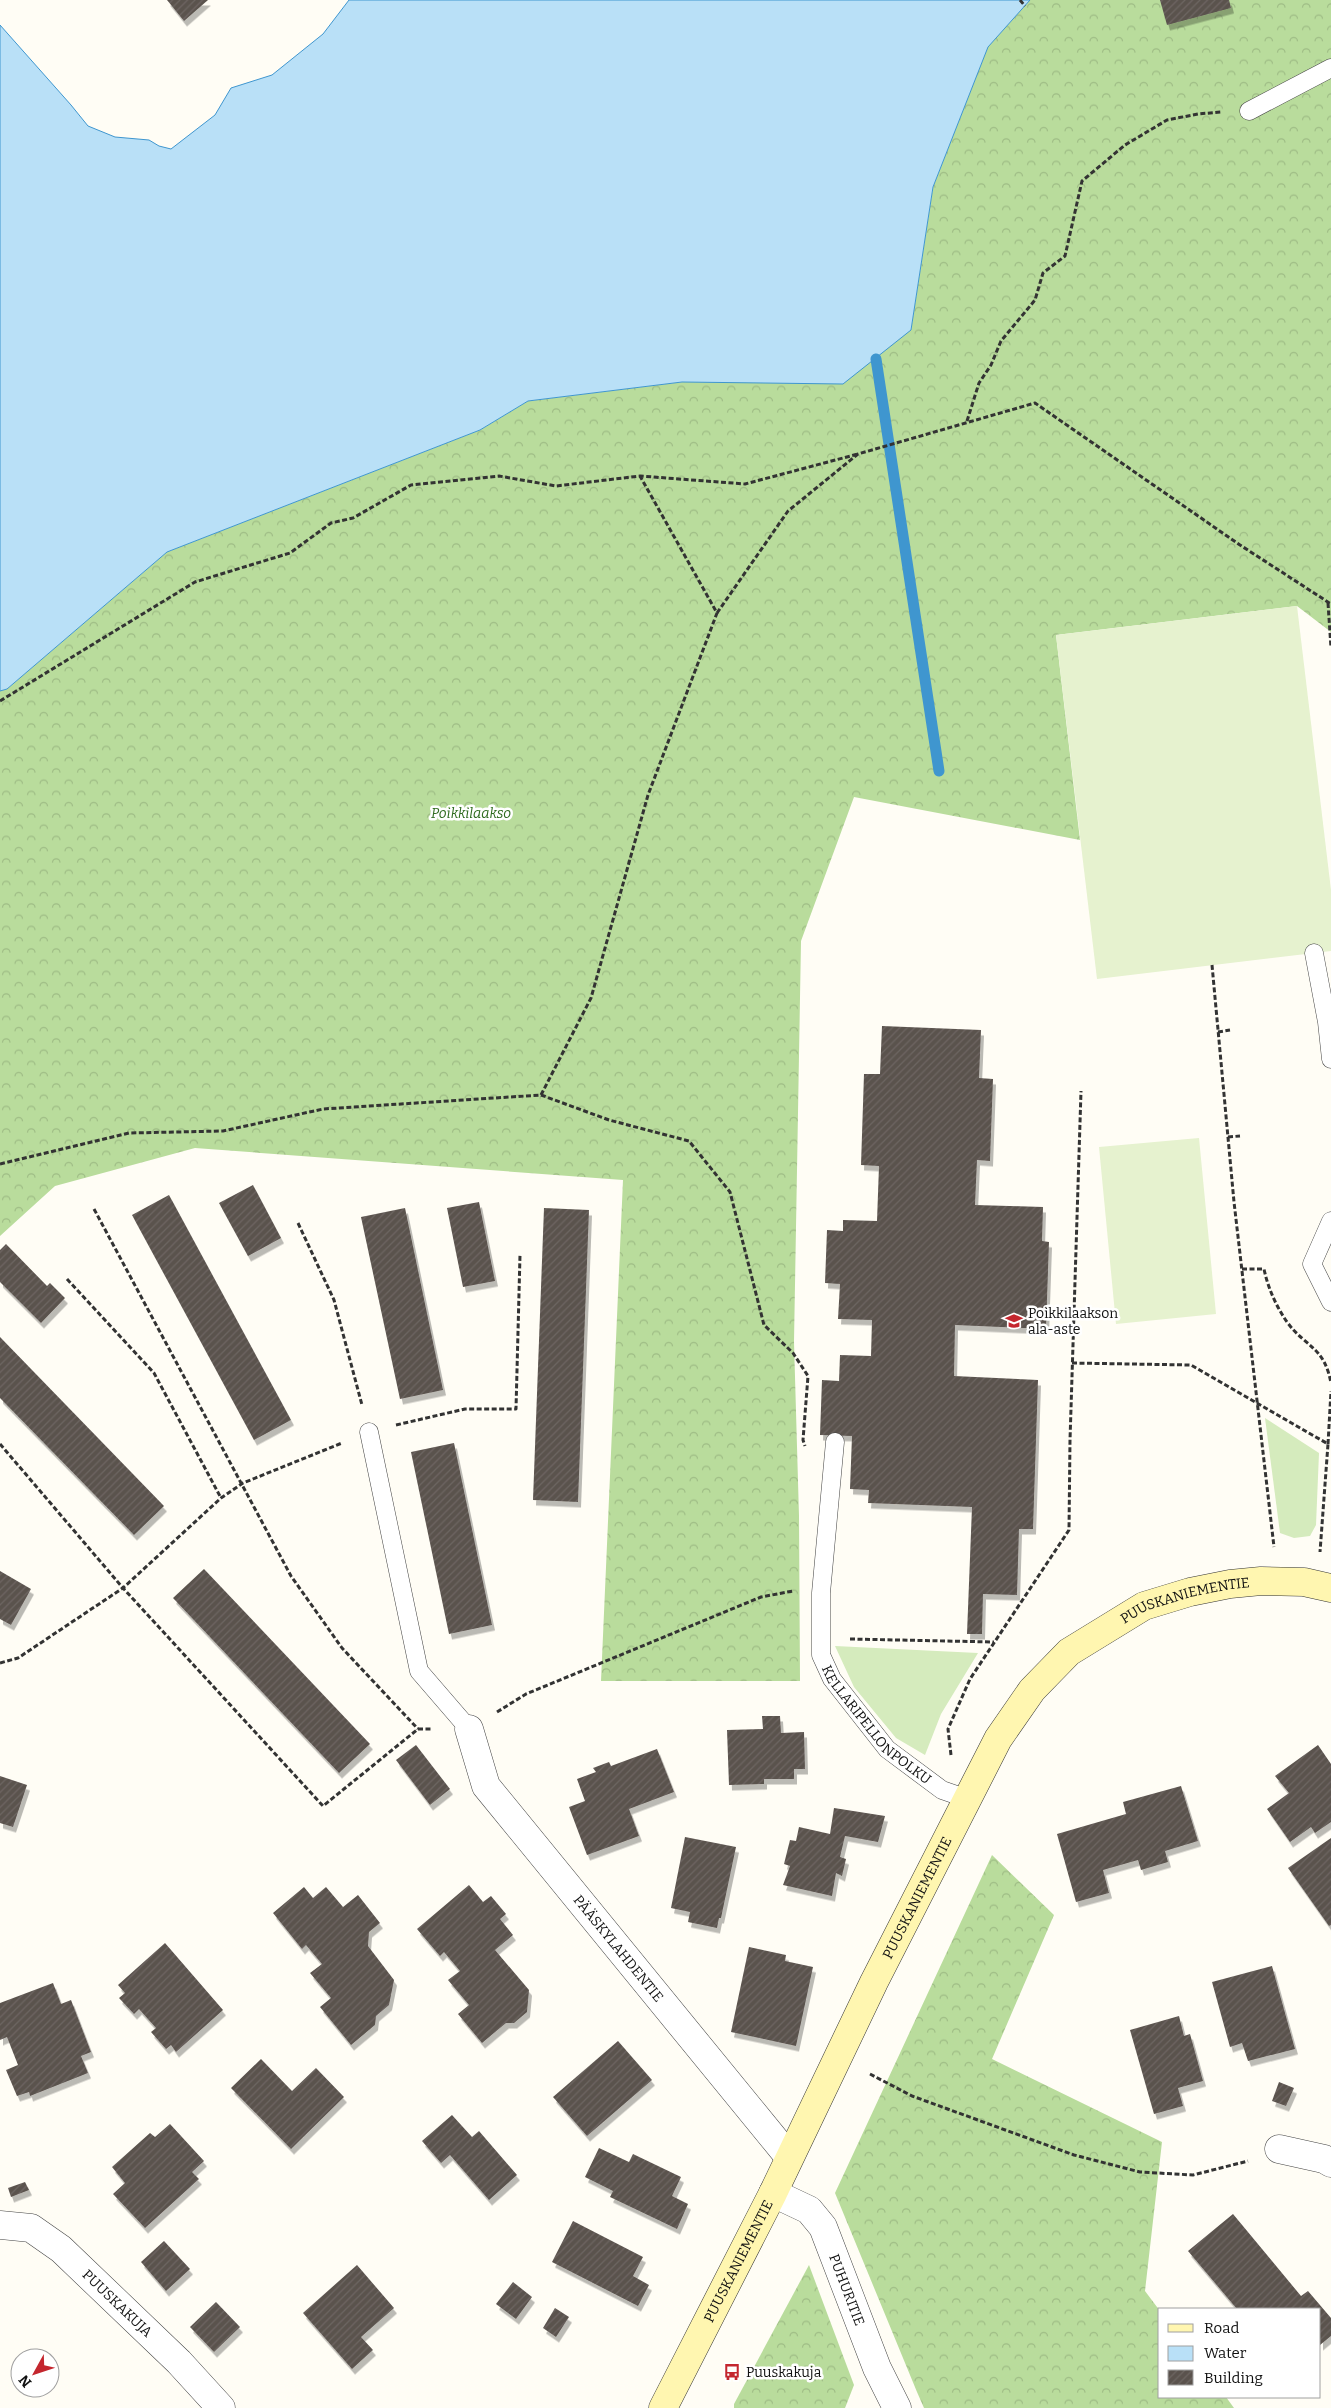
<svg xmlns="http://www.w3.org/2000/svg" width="1331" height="2408" font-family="Bitter,serif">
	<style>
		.grass { fill: #d5ebbd }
		.forest { fill: url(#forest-crowns) }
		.pitch { fill: #e6f2cf }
		.water { fill: #b9e0f7; stroke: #3f96cf }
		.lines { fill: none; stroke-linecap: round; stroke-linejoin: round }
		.stream { stroke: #3f96cf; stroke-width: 11 }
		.building { fill: url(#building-hatch); filter: url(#shadow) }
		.lane-casing { stroke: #444; stroke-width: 19 }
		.street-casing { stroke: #444; stroke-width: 29 }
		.secondary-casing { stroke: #333; stroke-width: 29 }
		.path { stroke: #333; stroke-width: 3; stroke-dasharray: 5 2.5; stroke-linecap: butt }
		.lane { stroke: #fff; stroke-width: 18 }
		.street { stroke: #fff; stroke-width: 28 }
		.secondary { stroke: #fff6b0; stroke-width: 28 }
		.labels { text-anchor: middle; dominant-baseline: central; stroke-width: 5; stroke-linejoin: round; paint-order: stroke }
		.park-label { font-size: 14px; font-style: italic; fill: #2f6b1f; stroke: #fff }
		.poi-label { font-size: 14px; fill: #111; stroke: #fff; text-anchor: start }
		.street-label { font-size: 14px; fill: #111; stroke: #fff }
	</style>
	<defs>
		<pattern id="forest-crowns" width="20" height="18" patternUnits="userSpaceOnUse" patternTransform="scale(1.25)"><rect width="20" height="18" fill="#b9dc9c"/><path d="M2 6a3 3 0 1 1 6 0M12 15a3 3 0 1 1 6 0" fill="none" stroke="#9ebc85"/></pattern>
		<pattern id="building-hatch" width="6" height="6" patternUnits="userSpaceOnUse" patternTransform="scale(1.25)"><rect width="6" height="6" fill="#5a524d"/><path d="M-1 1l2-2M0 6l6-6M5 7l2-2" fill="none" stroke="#6d6662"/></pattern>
		<filter id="shadow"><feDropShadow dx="3" dy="5.5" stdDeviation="0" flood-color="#0004"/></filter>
	</defs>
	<rect width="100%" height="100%" fill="#fffdf5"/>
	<g class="grass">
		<path d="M1265,1418l54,35 -3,72 -6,11 -16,2 -14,-5z"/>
		<path d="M835,1646l143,7 -37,61 -16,41 -29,-17 -42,-51z"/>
	</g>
	<g class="forest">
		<path d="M1030,0h301v632l-34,-26 -241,29 24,205 -226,-43 -53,144 -7,401 5,174 1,165h-199l22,-501 -428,-32 -140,38 -55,50v-545l7,-2 160,-137 313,-122 48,-29 154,-19 229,-52 22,-143 55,-141z"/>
		<path d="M992,1855l62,60 -62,144 170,83 -17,149 15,20v86h66l8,11h-310l-7,-16 -82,-199z"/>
		<path d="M809,2265l45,120 -9,23h-111v-4z"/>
	</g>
	<g class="pitch">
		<path d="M1297,606l34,284v61l-234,28 -41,-344z"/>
		<path d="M1199,1138l17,176 -100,10 -17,-177z"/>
	</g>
	<path class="water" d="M349,0h681l-42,47 -55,140 -22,143 -68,54 -161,-2 -154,19 -48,29 -313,122 -160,137 -7,2v-666l71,80 17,21 27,11 34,3 10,6 12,3 44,-34 16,-27 41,-13 51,-41z"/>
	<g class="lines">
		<path class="stream" d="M876,359l63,412"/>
	</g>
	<g class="building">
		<path d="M167,0h41l-24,21z"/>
		<path d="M1160,0h69l2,8 -64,17z"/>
		<path d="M882,1026l99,4 -2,48 14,1 -3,82 -13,-1 -2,45 68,2 -1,34 7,1 -3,87 -91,-4 -1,51 84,4 -5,149h-14l-2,66 -34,-1 -1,40h-15l5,-127 -104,-4 1,-13 -19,-1 2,-53 -32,-1 2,-55 17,1 1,-26 31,1 1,-36 -34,-1 2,-35 -15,-1 2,-53 16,1v-11l34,1 2,-55 -18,-1 3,-91h16z"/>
		<path d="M253,1185l28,53 -33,18 -29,-53z"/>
		<path d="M169,1195l122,225 -37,20 -122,-225z"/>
		<path d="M479,1202l16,79 -32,6 -16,-79z"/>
		<path d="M405,1208l38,182 -43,9 -39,-182z"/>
		<path d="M544,1208l45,2 -11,292 -45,-2z"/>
		<path d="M6,1244l41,42 3,-3 15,15 -24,25 -41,-41v-32z"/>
		<path d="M0,1337l164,169 -30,29 -134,-137z"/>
		<path d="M454,1443l38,182 -43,9 -38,-182z"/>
		<path d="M204,1569l166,175 -31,29 -166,-175z"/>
		<path d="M0,1571l31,18 -20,36 -11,-6z"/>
		<path d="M762,1716h18l1,17 23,-1 1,37h-11v10h-30v5l-35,1 -2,-55 36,-1z"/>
		<path d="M416,1745l34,44 -20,16 -34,-45z"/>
		<path d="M1318,1745l13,19v58l-16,11 -4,-6 -21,15 -23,-33 22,-16 -14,-17z"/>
		<path d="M657,1749l17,43 -45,17 10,27 -52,19 -18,-48 16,-6 -8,-22 19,-7 -3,-4 16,-6 2,4z"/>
		<path d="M0,1776l27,9 -14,42 -13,-4z"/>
		<path d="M1181,1786l17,55 -33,10 3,11 -27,8 -3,-10 -35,10 6,23 -33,9 -19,-68 69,-20 -3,-12z"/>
		<path d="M834,1808l51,8 -7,26 -33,-6 -5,21 6,2 -4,17 -6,-3 -4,23 -49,-11 7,-19 -6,-2 6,-24 6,1 3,-14 31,7z"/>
		<path d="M685,1837l51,10 -15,71h-2l-2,10 -29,-6 2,-10 -19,-4z"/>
		<path d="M1331,1838v87l-2,1 -41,-58z"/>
		<path d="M469,1885l14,17 8,-6 15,18 -6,5 13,16 -18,15 34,40 -2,22 -13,11h-8l-24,20 -24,-29 11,-9 -21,-25 12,-9 -16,-19 -4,4 -23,-27z"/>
		<path d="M304,1887l9,11 13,-11 17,20 15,-12 22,28 -11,9 -1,14 26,34 -5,25 -13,11 -1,9 -24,20 -31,-38 11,-9 -21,-25 12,-9 -16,-19 -4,4 -29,-36z"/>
		<path d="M165,1943l58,67 -47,42 -5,-7 -5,4 -15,-17 5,-4 -17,-19 -5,5 -15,-16 6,-5 -7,-8z"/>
		<path d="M749,1947l37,8 -1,6 28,6 -17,79 -65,-14z"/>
		<path d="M1272,1966l23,83 -47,12 -6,-18 -12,4 -18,-65z"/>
		<path d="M53,1983l8,21 10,-4 20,52 -10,4 7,17 -58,23 -1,-4 -12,4 -11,-26 12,-5 -11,-28 -7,3v-37z"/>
		<path d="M1179,2016l5,20 6,-2 13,47 -25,7 5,18 -29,8 -24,-84z"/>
		<path d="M618,2041l34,39 -65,56 -34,-39z"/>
		<path d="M261,2059l31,32 24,-23 28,29 -53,52 -60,-61z"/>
		<path d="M1279,2082l15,6 -8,18 -14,-5z"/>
		<path d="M452,2115l20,22 7,-6 38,44 -28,25 -39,-45 -9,8 -19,-22z"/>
		<path d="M170,2124l34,37 -12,11 7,7 -54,49 -32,-34 12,-11 -13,-16 38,-34 5,4z"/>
		<path d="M599,2148l30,14 4,-8 48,23 -9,19 16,8 -11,25 -67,-32 3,-6 -28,-14z"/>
		<path d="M25,2182l4,8 -18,7 -3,-9z"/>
		<path d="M1233,2214l68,82 7,-5 23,27v18l-11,9v-36h-83l-49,-58z"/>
		<path d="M573,2221l70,36 -10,19 16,9 -11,21 -86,-44z"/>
		<path d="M164,2241l26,28 -24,22 -25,-29z"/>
		<path d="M357,2265l37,43 -33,29 12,13 -21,19 -49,-56z"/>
		<path d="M513,2282l19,15 -16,22 -20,-15z"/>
		<path d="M216,2302l24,25 -26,25 -24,-25z"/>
		<path d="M555,2308l14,9 -13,20 -13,-9z"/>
	</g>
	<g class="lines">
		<g class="lane-casing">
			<g id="lane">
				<path d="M1249,111l82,-43"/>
				<path d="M1314,953l13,69 4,37"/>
				<path d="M1331,1221l-19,43 19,38"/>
				<path d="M369,1432l50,239 50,58"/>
				<path id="s1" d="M835,1442l-14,151v62l11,24 55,70 55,41 26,9"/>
			</g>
		</g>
		<g class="street-casing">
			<g id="street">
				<path id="s2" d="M469,1729l17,57 303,371"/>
				<path d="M1279,2149l45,10 7,4"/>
				<path id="s3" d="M773,2193l36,17 14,17 54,141 20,40"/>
				<path id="s4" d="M0,2225l31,3 30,21 118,113 42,46"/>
			</g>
		</g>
		<g class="secondary-casing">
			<g id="secondary">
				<path id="s5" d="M663,2408l110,-215 101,-211 124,-243 34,-49 37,-38 75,-46 46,-14 40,-8 31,-3 43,1 27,6"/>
			</g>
		</g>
		<g class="path">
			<path d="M1020,0l5,6"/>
			<path d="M967,421l12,-38 12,-18 10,-24 34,-41 8,-27 22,-17 17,-75 43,-36 42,-25 31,-6 23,-2"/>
			<path d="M1328,603l3,45"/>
			<path d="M717,613l71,-102 70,-57 177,-51 205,142 91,59"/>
			<path d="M0,701l195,-119 95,-29 41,-30 22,-5 58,-33 88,-9 57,10 84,-10 105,8 113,-30"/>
			<path d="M1212,965l22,237 40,345"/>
			<path d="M1218,1032l12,-2"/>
			<path d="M541,1095l50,-97 57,-203 69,-182 -77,-137"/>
			<path d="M1228,1137l12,-1"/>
			<path d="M0,1164l129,-31 94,-2 100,-22 218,-14 68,25 80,21 41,51 34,133 29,28 15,23 -5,64 2,6"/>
			<path d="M94,1209l197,367 51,72 76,81"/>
			<path d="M298,1223l36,77 28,105"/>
			<path d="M1242,1269h22c4,19 12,37 23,53 19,26 37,24 44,61"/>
			<path d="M67,1279l87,94 67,125"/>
			<path d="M1072,1363l119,2 137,79 -8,108"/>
			<path d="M396,1425l69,-16h51l4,-154"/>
			<path d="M0,1444l123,144 200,218 95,-77h13"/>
			<path d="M1328,1444l3,-53"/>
			<path d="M850,1639l144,3"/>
			<path d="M0,1663l18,-5 105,-70 98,-90 22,-15 99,-40"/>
			<path d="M497,1712l29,-18 235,-97 32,-6"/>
			<path d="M951,1755l-3,-26 22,-50 99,-149 1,-90 11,-349"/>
			<path d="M870,2074l42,22 162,59 66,17 53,3 55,-14"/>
		</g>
		<use href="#lane" class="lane"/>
		<use href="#street" class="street"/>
		<use href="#secondary" class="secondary"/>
	</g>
	<defs>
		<g id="school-bare" transform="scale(1.35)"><path d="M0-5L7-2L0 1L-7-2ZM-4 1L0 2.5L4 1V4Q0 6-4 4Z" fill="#c4262e" stroke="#fff" stroke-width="2.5" paint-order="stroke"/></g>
		<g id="bus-bare" transform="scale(1.35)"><path d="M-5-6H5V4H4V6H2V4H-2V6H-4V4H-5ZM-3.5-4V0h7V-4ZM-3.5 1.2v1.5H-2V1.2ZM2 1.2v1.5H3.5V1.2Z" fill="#c4262e" stroke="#fff" stroke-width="2.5" paint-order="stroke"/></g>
	</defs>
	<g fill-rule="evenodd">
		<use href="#school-bare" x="1014" y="1321"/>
		<use href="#bus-bare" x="732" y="2372"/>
	</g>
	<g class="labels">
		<g class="park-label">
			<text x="471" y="813">Poikkilaakso</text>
		</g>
		<g class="poi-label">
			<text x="1028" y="1313">Poikkilaakson<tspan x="1028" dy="16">ala-aste</tspan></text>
			<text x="746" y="2372">Puuskakuja</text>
		</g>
		<g class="street-label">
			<text stroke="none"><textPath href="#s5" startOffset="990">PUUSKANIEMENTIE</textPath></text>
			<text stroke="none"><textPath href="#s1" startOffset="304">KELLARIPELLONPOLKU</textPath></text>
			<text stroke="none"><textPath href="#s5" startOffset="570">PUUSKANIEMENTIE</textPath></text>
			<text stroke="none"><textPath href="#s2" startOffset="269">PÄÄSKYLAHDENTIE</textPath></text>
			<text stroke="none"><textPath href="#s5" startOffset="165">PUUSKANIEMENTIE</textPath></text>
			<text stroke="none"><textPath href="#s3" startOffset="129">PUHURITIE</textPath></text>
			<text stroke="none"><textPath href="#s4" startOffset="146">PUUSKAKUJA</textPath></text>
		</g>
	</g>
	<rect x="1158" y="2308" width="162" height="90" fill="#ffffff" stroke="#a0a0a0"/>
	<rect x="1168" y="2324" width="25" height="8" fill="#fff6b0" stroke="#a0a0a0"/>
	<text x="1204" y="2333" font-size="15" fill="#111111">Road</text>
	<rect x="1168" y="2346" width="25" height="15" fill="#b9e0f7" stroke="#a0a0a0"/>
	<text x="1204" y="2358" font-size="15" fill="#111111">Water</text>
	<rect x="1168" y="2370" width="25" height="15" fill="url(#building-hatch)" stroke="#a0a0a0"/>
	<text x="1204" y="2383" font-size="15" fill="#111111">Building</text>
	<g transform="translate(35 2373) rotate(230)"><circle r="24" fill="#ffffff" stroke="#a0a0a0"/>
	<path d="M0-4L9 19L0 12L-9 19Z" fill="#c4262e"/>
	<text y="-8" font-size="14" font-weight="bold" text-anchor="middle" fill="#111111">N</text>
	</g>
</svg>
